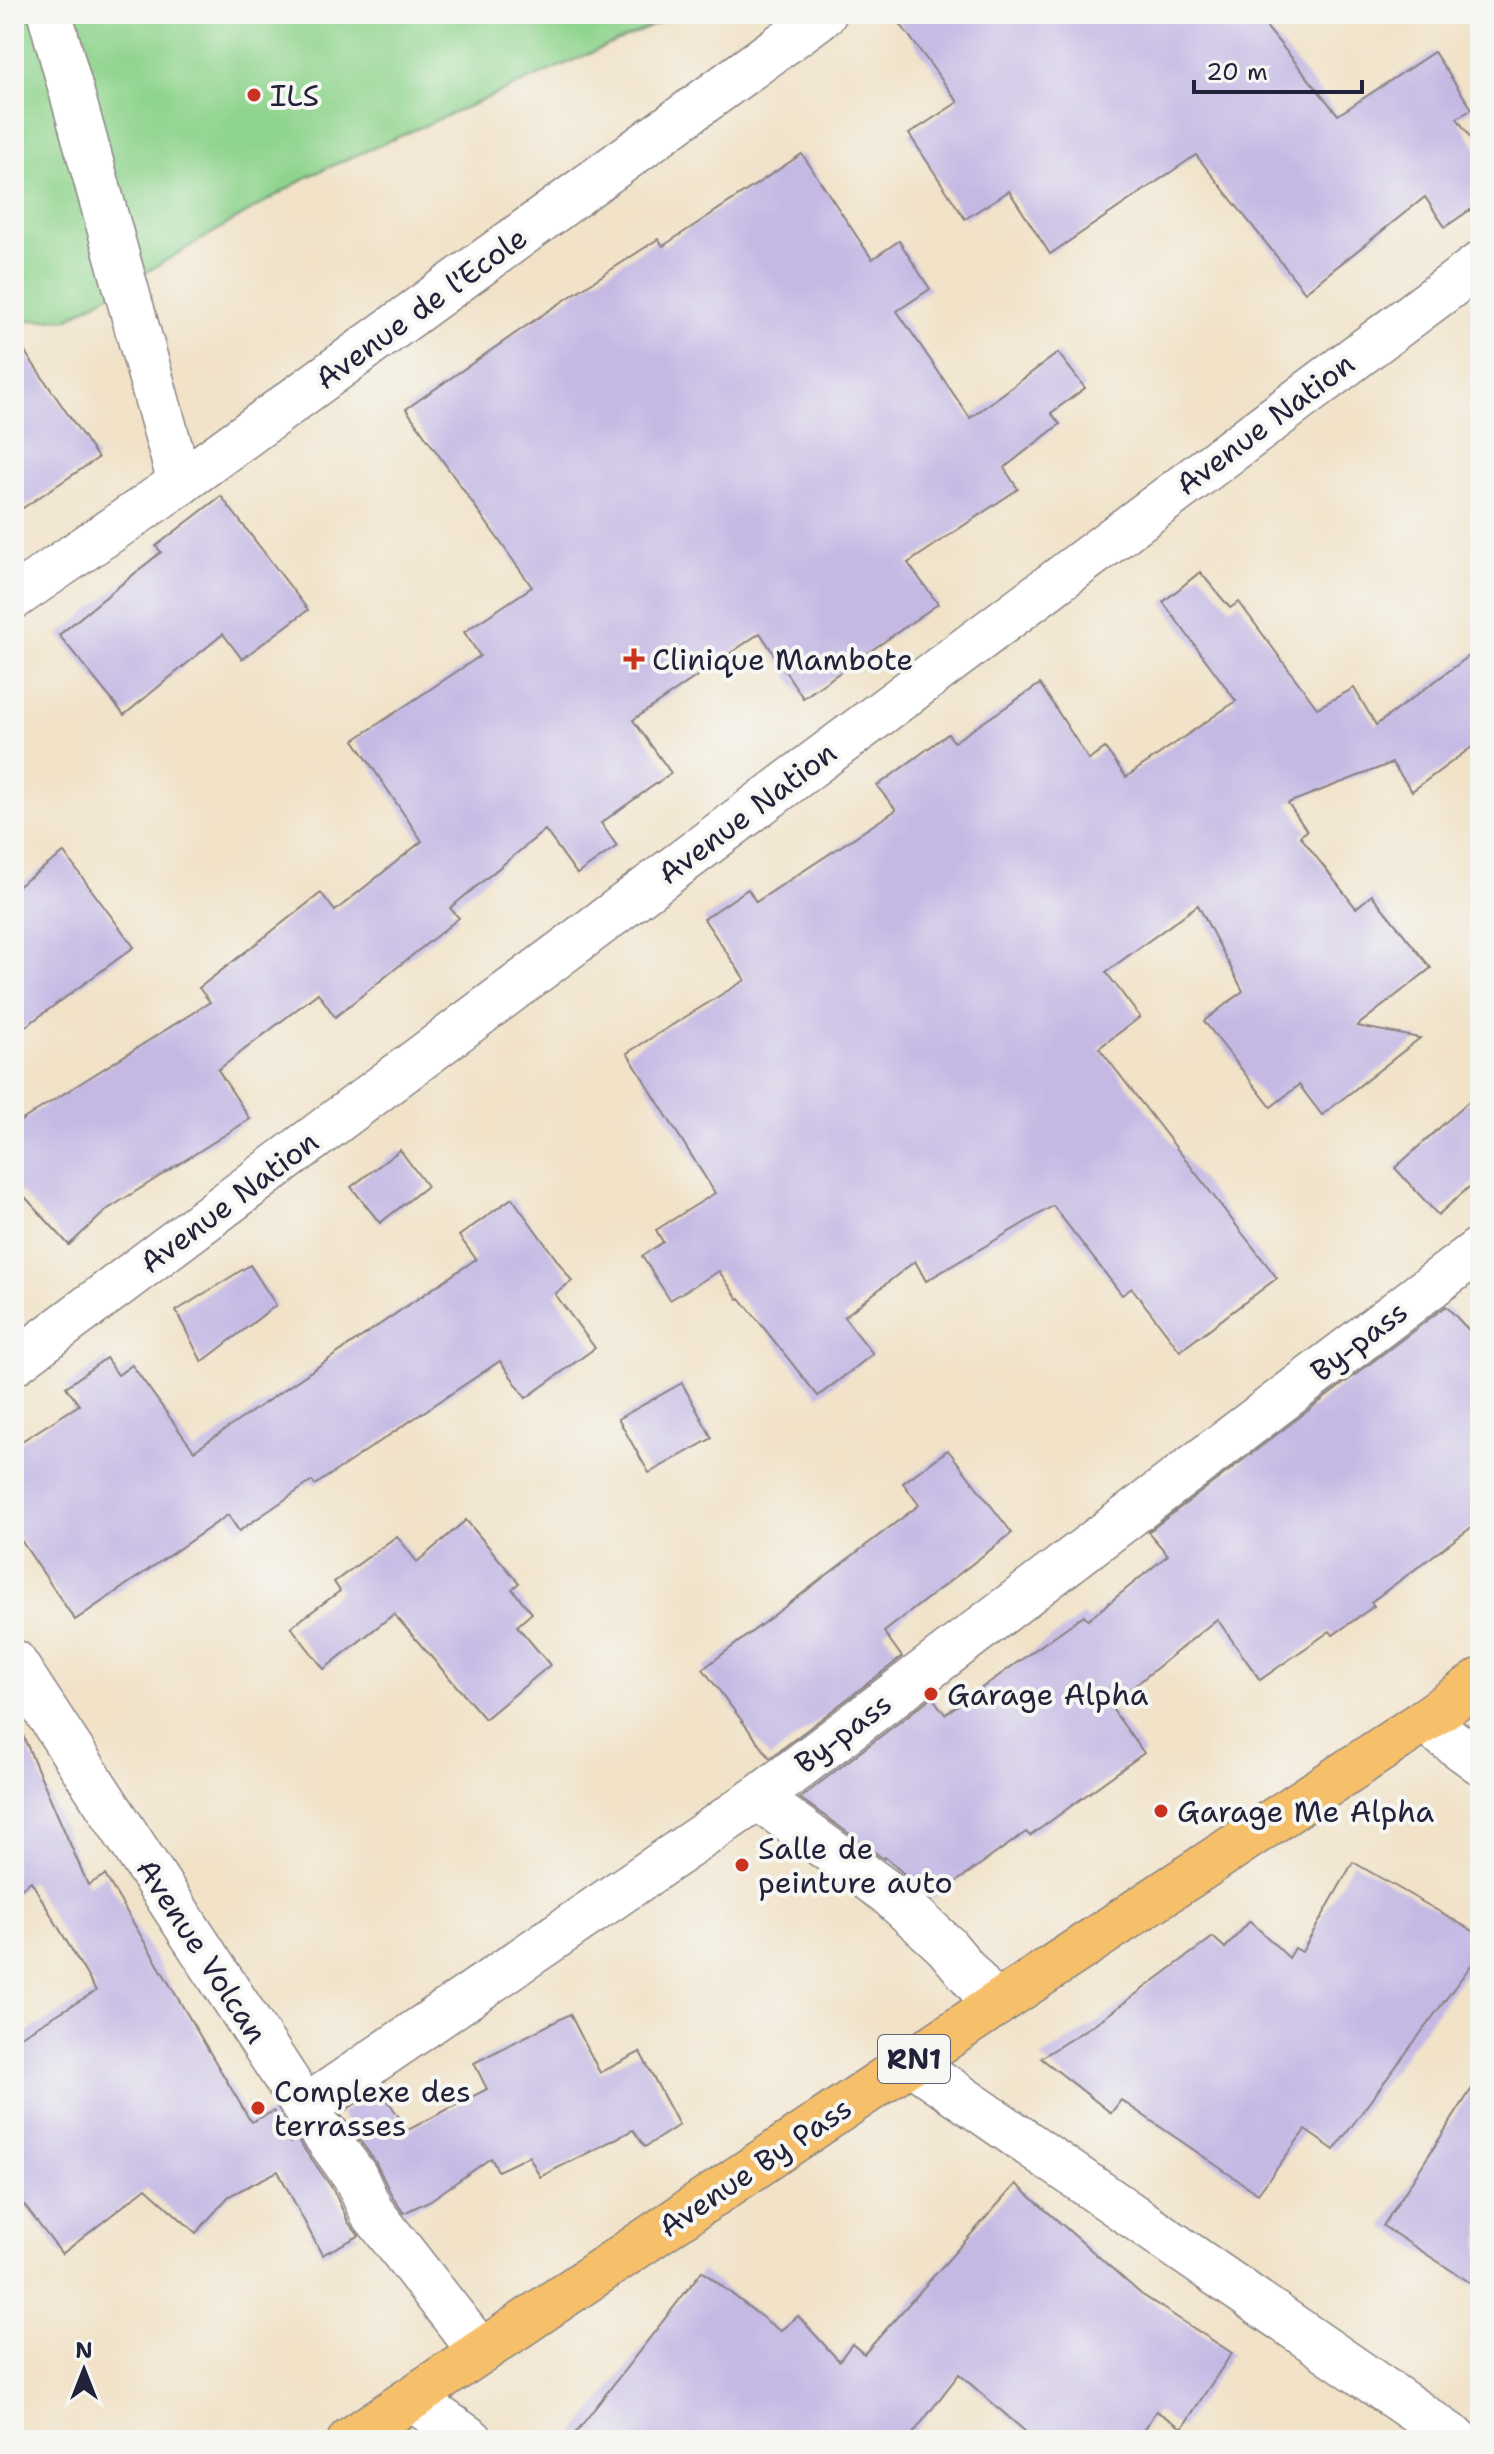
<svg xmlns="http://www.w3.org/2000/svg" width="1494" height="2454" font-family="'Shantell Sans',sans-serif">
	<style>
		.green { fill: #8fd48d; stroke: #587b64; stroke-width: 2 }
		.building { fill: #c5b9e4 }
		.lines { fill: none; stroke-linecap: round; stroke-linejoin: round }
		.minor-casing { stroke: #8a8282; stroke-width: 47 }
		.trunk-casing { stroke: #8a8282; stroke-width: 47 }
		.minor { stroke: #fff; stroke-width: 44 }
		.trunk { stroke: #f6c06b; stroke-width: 44 }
		.poi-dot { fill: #c8321e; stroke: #f6f6f2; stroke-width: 3 }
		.labels { text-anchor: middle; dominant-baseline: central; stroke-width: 8; stroke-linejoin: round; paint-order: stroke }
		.shield { fill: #f6f6f2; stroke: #626272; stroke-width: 2 }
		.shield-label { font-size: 28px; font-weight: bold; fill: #22223b }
		.poi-label { font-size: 30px; fill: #22223b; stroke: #f6f6f2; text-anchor: start }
		.street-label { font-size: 30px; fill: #22223b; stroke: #f6f6f2 }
	</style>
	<rect width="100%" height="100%" fill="#f6f6f2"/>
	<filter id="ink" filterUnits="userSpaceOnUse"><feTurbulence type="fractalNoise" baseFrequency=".0125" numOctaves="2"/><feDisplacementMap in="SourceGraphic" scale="16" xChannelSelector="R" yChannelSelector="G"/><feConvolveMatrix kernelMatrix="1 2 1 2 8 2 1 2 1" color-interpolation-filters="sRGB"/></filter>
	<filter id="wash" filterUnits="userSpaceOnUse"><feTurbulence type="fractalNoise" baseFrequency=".006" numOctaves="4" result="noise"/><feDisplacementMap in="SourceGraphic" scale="32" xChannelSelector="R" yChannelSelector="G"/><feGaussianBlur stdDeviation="1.8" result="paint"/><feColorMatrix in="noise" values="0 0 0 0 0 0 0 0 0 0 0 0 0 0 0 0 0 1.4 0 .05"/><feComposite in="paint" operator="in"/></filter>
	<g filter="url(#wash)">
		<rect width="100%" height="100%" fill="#f1e2c8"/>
		<path class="green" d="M14,14h666l-371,162 -242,143 -53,2z"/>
		<g id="blocks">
			<g class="building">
				<path d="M893,14h363l82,101 96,-63 38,57 -15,9 23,34v51l-35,24 -20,-30 -120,95 -109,-137 -146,99 -41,-63 -44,28 -56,-85 49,-32z"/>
				<path d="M802,154l70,105 27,-18 31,48 -33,22 73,107 88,-65 27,35 -34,25 9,11 -56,44 14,21 -110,74 30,41 -135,94 -43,-65 -127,87 38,53 -70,50 16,23 -40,28 -32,-44 -95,78 9,10 -124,99 -17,-24 -100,77 32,49 -142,90 -39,36 -55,-60v-60l196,-123 -11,-14 122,-95 14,18 87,-70 -68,-101 126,-84 -16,-24 68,-45 -126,-178 139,-96 113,-74 5,7z"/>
				<path d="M14,336l84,122 -84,56z"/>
				<path d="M221,496l87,114 -66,49 -19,-25 -99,81 -65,-80 102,-83 -5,-6z"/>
				<path d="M1200,572l30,36 9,-6 78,106 37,-20 22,37 104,-77v93l-68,50 -20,-28 -104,40 19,28 -7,5 56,72 16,-13 59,73 -74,58 63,12 -98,77 -23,-30 -28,22 -67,-86 39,-30 -45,-86 -92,67 34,45 -41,31 178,230 -97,73 -48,-63 -10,7 -69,-89 -127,75 -11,-20 -71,56 29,37 -55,42 -78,-98 -2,1 -19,-28 -49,29 -28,-44 21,-14 -7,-12 59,-37 -88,-140 118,-73 -41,-61 44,-30 8,13 140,-92 -19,-24 71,-52 6,8 86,-58 49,76 16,-12 21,29 110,-76 -73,-99z"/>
				<path d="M64,853l70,94 -120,88v-146z"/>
				<path d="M1480,1091v86l-42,38 -43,-47z"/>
				<path d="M400,1150l27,36 -47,37 -29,-36z"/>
				<path d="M512,1198l60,83 -17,13 40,54 -69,50 -26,-37 -185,124 -3,-4 -73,50 -11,-16 -153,105 -61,-90v-84l65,-41 -13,-18 40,-29 12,17 14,-10 62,86 282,-192 -17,-23z"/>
				<path d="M250,1265l26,40 -74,57 -26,-51z"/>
				<path d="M1446,1306l34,36v179l-109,81 3,4 -41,29 -3,-4 -70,49 -43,-61 -107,87 34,47 -114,83 -4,-4 -94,67 -47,-42 -1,2 -84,-61 132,-101 13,17 139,-99 4,5 80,-65 -20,-23z"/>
				<path d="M682,1383l30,55 -63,35 -31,-54z"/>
				<path d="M948,1450l64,83 -128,99 18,25 -132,101 -67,-89 216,-164 -16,-22z"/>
				<path d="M466,1520l53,63 -7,6 20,24 -15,13 33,39 -65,54 -91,-105 -70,55 -33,-42 49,-36 -6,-9 63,-46 20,26z"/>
				<path d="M14,1715l74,170 17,-10 146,247 23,-11 16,32 6,-5 37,51 15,33 11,14 -37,19 -44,-84 -49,25 -33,37 -50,-45 -84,66 -48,-62v-152l82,-49 -65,-110 -17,14z"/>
				<path d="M1353,1862l127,73v18l-146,197 -29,-20 -47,64 -137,-94 -10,13 -70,-55 64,-41 108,-80 12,11 25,-27 39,37 6,-10 7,4z"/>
				<path d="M570,2014l30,59 40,-21 39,73 -34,22 -12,-17 -93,47 -11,-21 -31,15 -7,-13 -60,42 -27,13 -11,-15 -18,-37 -35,-47 39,-26 29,42 79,-41 -13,-26z"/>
				<path d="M1480,2076v213l-97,-63z"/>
				<path d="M1016,2184l125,110 91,59 -50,75 -26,-17 -19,29h-102l-76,-66 -51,66h-338l132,-169 78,60 18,-15 41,45 13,-17 12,10z"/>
			</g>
		</g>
	</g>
	<g filter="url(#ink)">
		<use href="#blocks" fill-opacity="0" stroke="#8a8282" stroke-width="2"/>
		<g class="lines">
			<g class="minor-casing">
				<g id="minor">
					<path d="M50,14l130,469"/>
					<path d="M14,597l166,-114 644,-469"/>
					<path d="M14,1363l1466,-1099"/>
					<path d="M14,1662l291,446 50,68 16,35 110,141"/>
					<path d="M1424,1721l56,41"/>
					<path d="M758,1798l130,95 58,53 49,59"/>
					<path d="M910,2062l547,378"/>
					<path d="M305,2108l453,-310 722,-549"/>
					<path d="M412,2399l59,41"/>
				</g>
			</g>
			<g class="trunk-casing">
				<path id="trunk" d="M350,2440l645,-435 429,-284 56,-40"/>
			</g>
			<use href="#minor" class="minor"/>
			<use href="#trunk" class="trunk"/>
		</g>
	</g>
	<g class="poi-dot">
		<circle cx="254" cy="95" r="8"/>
		<path d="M630 647h8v8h8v8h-8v8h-8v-8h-8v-8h8z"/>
		<circle cx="931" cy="1694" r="8"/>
		<circle cx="1161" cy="1811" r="8"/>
		<circle cx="742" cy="1865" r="8"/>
		<circle cx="258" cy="2108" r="8"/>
	</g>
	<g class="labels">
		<rect class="shield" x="878" y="2035" width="72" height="48" rx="6"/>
		<g class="shield-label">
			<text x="914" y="2059">RN1</text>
		</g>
		<g class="poi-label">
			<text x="270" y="95">ILS</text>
			<text x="652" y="659">Clinique Mambote</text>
			<text x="947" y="1694">Garage Alpha</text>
			<text x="1177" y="1811">Garage Me Alpha</text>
			<text x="758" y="1848">Salle de<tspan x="758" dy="34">peinture auto</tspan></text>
			<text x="274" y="2091">Complexe des<tspan x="274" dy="34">terrasses</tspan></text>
		</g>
		<g class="street-label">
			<text transform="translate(421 308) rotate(-36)">Avenue de l'Ecole</text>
			<text transform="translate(1265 424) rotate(-37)">Avenue Nation</text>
			<text transform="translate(747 813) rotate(-37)">Avenue Nation</text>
			<text transform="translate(229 1202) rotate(-37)">Avenue Nation</text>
			<text transform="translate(1359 1341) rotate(-37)">By-pass</text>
			<text transform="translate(843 1733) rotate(-37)">By-pass</text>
			<text transform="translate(202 1951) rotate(57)">Avenue Volcan</text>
			<text transform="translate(755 2167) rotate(-34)">Avenue By Pass</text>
		</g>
	</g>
	<rect width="1494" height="2454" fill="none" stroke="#f6f6f2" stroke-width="48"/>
	<g transform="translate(84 2370)" stroke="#f6f6f2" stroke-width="6" paint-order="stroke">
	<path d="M0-6L14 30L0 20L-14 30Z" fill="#22223b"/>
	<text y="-12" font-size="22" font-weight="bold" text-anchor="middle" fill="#22223b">N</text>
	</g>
	<path d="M1194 80v12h168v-12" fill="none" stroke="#22223b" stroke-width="4"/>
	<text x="1206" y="80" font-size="24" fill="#22223b" stroke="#f6f6f2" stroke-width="6" paint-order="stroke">20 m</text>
</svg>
